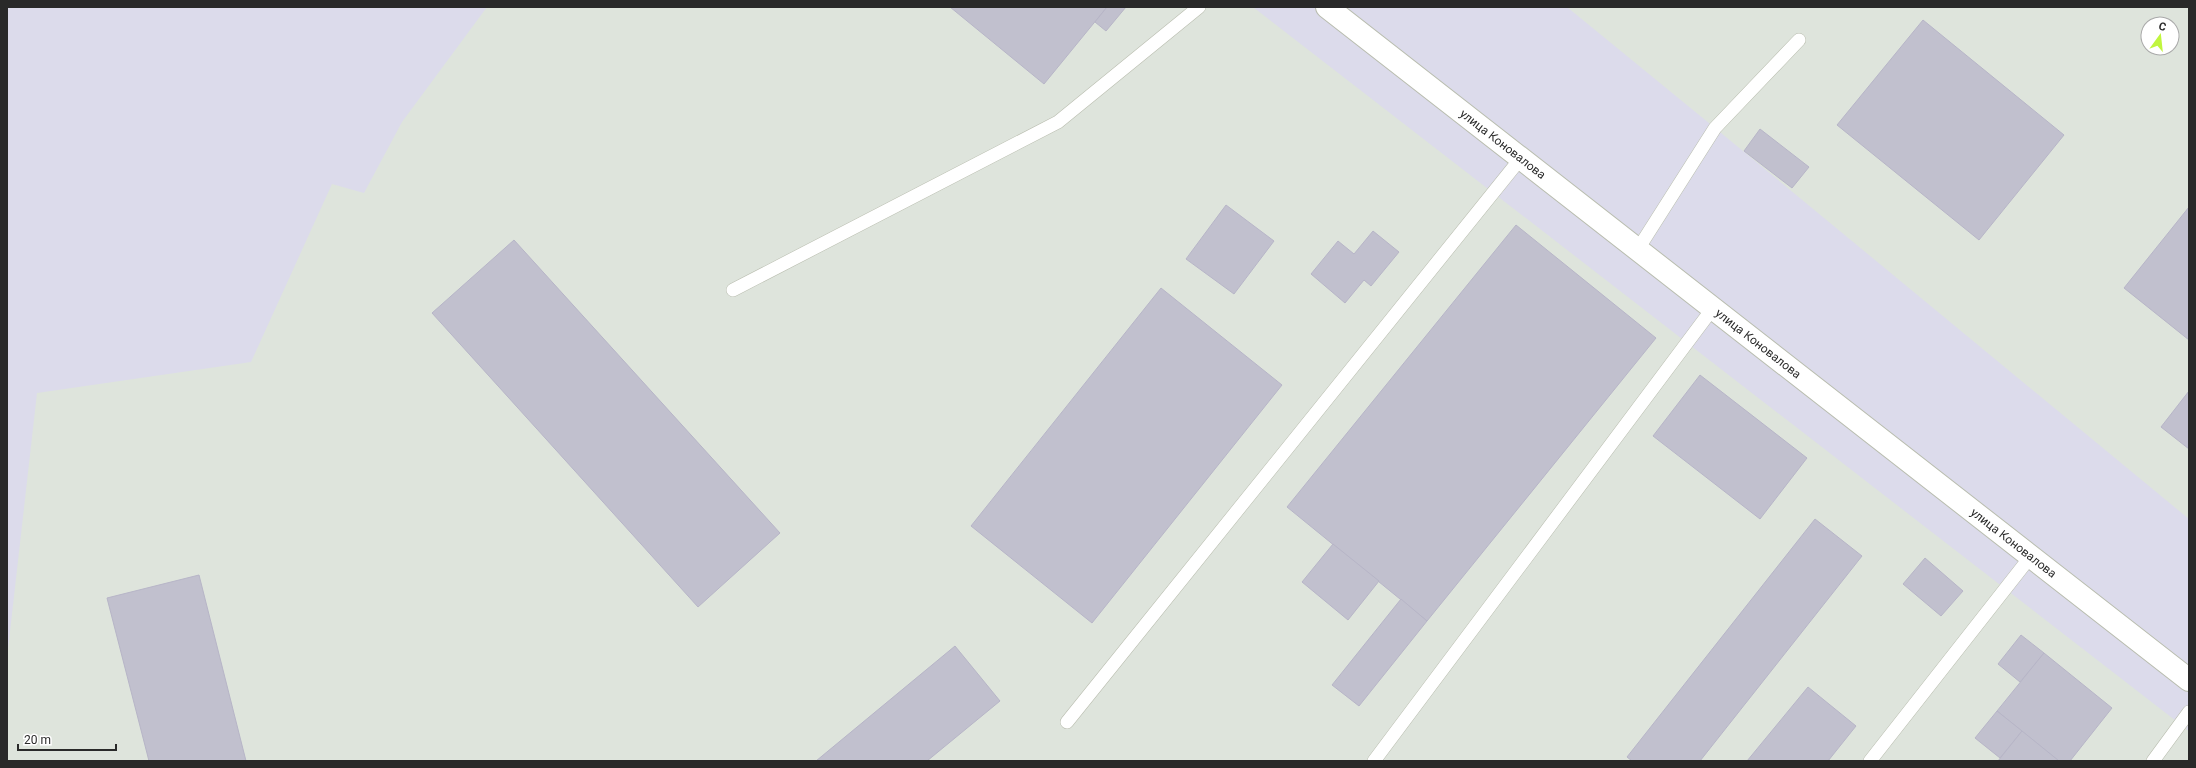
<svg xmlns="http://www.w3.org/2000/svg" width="2196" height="768" font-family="Roboto,sans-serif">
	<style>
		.industrial { fill: #dee4dc; fill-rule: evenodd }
		.building { fill: #c1c0ce; stroke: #b7b5c7 }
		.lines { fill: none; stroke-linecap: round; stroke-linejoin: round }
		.service-casing { stroke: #b9bdaf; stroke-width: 14 }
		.minor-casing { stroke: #b9bdaf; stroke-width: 24 }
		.service { stroke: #fff; stroke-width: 13 }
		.minor { stroke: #fff; stroke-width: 22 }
		.labels { text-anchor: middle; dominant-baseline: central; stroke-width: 4; stroke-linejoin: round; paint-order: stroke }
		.street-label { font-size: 12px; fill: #292929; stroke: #fff }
	</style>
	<rect width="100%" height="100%" fill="#dcdbeb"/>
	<g class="industrial">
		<path d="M487,7h766l936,724v30h-2182v-103l30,-265 214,-31 81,-178 32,9 38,-71z"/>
		<path d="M1567,7h622v512l-474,-391zM2148,24h24v24h-24z"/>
	</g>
	<g class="building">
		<path d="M950,7h157l-63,77z"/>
		<path d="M1107,7h19l-20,24 -11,-9z"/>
		<path d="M1923,20l141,115 -85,105 -142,-115z"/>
		<path d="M1760,129l49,38 -17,21 -48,-37z"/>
		<path d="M1226,205l48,36 -40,53 -48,-35z"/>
		<path d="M2189,207v133l-65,-52z"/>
		<path d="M1516,225l140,113 -229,283 -140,-114z"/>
		<path d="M1373,231l26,21 -28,34 -7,-6 -19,23 -34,-29 27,-33 16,13z"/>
		<path d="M514,240l266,293 -82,74 -266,-294z"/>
		<path d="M1161,288l121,97 -190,238 -121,-97z"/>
		<path d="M1700,375l107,83 -47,61 -107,-83z"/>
		<path d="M2189,391v58l-28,-22z"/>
		<path d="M1815,519l47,37 -162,205h-68l-5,-4z"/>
		<path d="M1333,544l46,37 -31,39 -46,-38z"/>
		<path d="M1925,558l38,33 -22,25 -38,-32z"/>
		<path d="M199,575l47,186h-97l-42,-163z"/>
		<path d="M1401,599l26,22 -68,85 -27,-21z"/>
		<path d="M2021,635l23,18 -24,29 -22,-18z"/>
		<path d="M955,646l45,55 -73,60h-111z"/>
		<path d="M2044,653l68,55 -42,53h-11l-62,-50z"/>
		<path d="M1808,687l48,39 -28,35h-81z"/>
		<path d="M1997,711l25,20 -22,27 -25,-20z"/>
		<path d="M2022,731l37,30h-61z"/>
	</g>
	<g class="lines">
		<g class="service-casing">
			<g id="service">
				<path d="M1638,249l77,-121 84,-88"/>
				<path d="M733,290l325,-168 141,-115"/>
				<path d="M1067,722l454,-564"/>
				<path d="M1374,761l339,-453"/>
				<path d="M1870,761l161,-205"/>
				<path d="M2153,761l36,-49"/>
			</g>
		</g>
		<g class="minor-casing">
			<g id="minor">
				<path id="s1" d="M1327,7l862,673"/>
			</g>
		</g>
		<use href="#service" class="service"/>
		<use href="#minor" class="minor"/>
	</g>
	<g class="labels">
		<g class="street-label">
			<text stroke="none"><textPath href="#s1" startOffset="223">улица Коновалова</textPath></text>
			<text stroke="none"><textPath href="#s1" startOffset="547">улица Коновалова</textPath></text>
			<text stroke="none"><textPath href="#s1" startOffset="871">улица Коновалова</textPath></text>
		</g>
	</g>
	<rect width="2196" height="768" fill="none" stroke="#292929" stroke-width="16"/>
	<g transform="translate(2160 36) rotate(15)"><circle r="19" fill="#ffffff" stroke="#a9a9a9"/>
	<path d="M0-3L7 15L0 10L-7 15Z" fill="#c0f63e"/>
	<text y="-6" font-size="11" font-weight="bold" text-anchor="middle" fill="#292929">С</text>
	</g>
	<path d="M18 744v6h98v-6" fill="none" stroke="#292929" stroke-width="2"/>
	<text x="24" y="744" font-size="12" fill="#292929" stroke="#ffffff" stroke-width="3" paint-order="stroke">20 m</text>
</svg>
